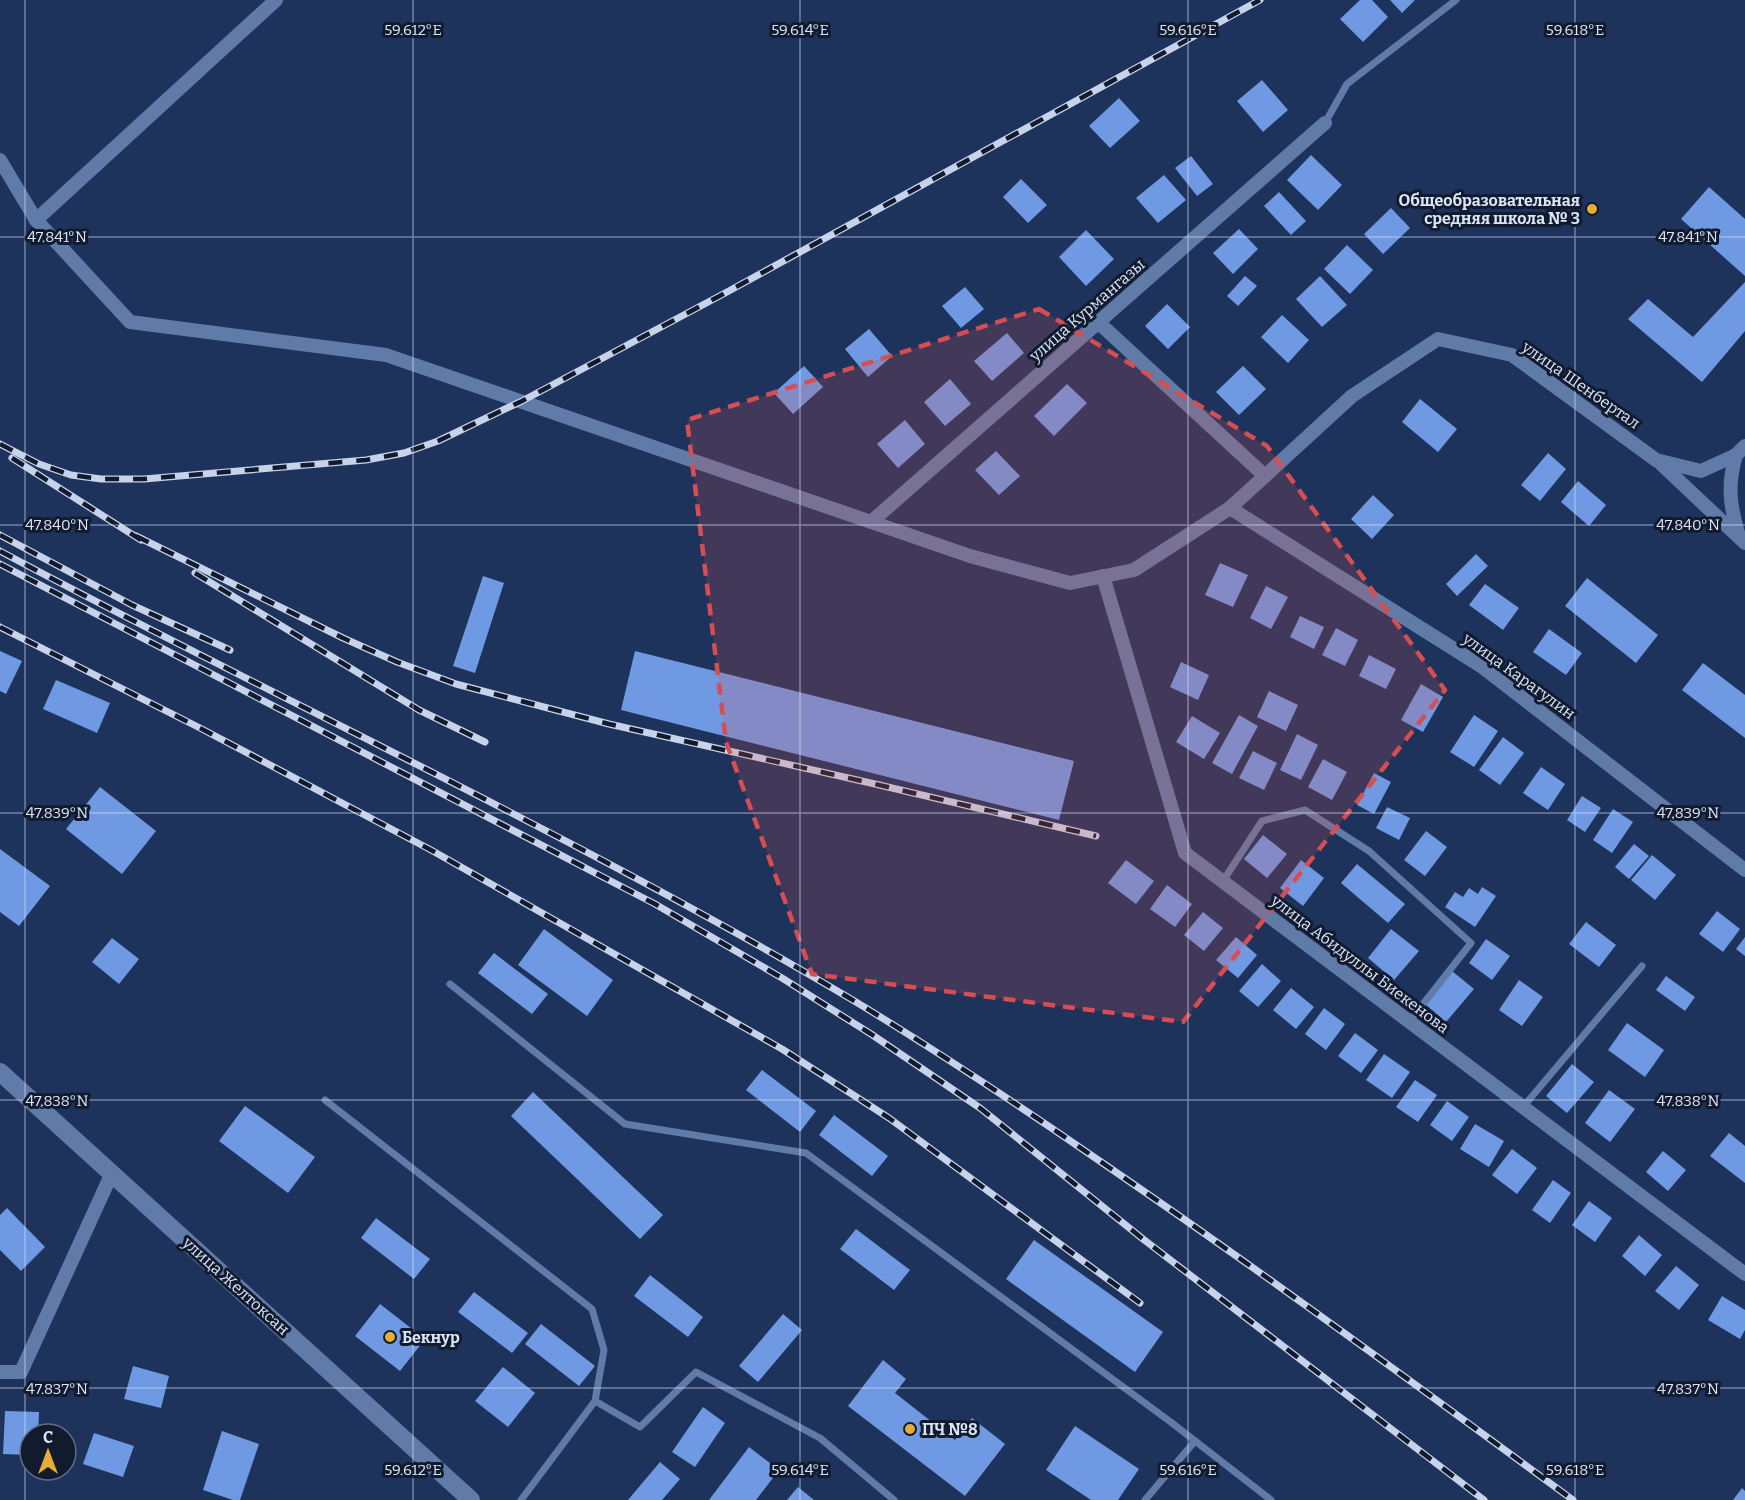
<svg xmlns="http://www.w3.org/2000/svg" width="1745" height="1500" font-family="Bitter,serif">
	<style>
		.building { fill: #7099e3 }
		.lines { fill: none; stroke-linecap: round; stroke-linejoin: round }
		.lane { stroke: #617ba9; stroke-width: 7 }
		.street { stroke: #617ba9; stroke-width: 14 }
		.secondary { stroke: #617ba9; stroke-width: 18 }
		.rail-casing { stroke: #c7d3ea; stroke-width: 7 }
		.rail { stroke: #121b2e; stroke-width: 4.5; stroke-dasharray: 14; stroke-linecap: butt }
		.marked { fill: #d74e52; fill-opacity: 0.2; stroke: #d74e52; stroke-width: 4.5; stroke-dasharray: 12 8; stroke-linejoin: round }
		.ticks { fill: none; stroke: #dae5fa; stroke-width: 1.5; stroke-opacity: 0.45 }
		.poi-dot { fill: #e5ad35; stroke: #121b2e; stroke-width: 2 }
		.labels { text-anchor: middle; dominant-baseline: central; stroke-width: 6; stroke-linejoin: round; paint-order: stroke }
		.poi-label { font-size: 16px; font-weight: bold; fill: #dae5fa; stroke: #121b2e; text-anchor: start }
		.street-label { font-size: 16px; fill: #dae5fa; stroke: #121b2e }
		.ticks-label { font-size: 15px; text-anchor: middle; fill: #dae5fa; stroke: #121b2e; stroke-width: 6; stroke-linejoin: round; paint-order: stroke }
	</style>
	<rect width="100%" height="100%" fill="#1d335c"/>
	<g class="building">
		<path d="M1360,0h12l16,17 -25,25 -23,-23z"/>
		<path d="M1390,0h25l-13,13z"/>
		<path d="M1262,80l26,30 -25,22 -26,-31z"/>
		<path d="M1119,98l21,23 -30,27 -21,-22z"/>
		<path d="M1311,155l31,30 -24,25 -31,-30z"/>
		<path d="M1191,156l22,28 -16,12 -22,-28z"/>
		<path d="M1164,175l22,25 -28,23 -22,-25z"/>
		<path d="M1021,179l26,26 -19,18 -25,-26z"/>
		<path d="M1709,187l36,32v57l-64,-57z"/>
		<path d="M1279,192l27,29 -15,14 -27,-29z"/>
		<path d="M1391,208l19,20 -27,26 -19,-20z"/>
		<path d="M1239,229l19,20 -25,25 -20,-21z"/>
		<path d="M1086,230l28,29 -28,27 -27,-29z"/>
		<path d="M1347,245l26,25 -23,24 -26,-25z"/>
		<path d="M1245,276l12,10 -19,20 -11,-10z"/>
		<path d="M1320,276l27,29 -25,22 -26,-28z"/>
		<path d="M1745,282v49l-43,51 -74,-63 20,-20 45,38z"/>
		<path d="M965,287l19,22 -23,19 -19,-22z"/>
		<path d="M1167,304l23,23 -22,22 -23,-23z"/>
		<path d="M1282,315l27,25 -21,23 -27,-26z"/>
		<path d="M869,329l23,27 -24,21 -23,-28z"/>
		<path d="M1007,333l17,20 -32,28 -18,-20z"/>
		<path d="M804,366l19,21 -30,27 -19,-21z"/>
		<path d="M1243,366l23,23 -27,26 -23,-23z"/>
		<path d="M950,379l21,25 -26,22 -21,-24z"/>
		<path d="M1067,384l20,19 -33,33 -20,-20z"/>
		<path d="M1420,399l37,30 -19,23 -36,-30z"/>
		<path d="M905,420l20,24 -27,24 -21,-24z"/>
		<path d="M996,451l24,25 -21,19 -24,-25z"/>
		<path d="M1548,453l18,16 -26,32 -19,-16z"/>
		<path d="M1578,481l28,24 -17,21 -28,-24z"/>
		<path d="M1373,495l21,20 -22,24 -21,-20z"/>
		<path d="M1476,554l12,12 -31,30 -11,-12z"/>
		<path d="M1220,563l28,12 -15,32 -28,-12z"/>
		<path d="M483,576l21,7 -29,90 -22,-7z"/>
		<path d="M1587,578l71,57 -22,28 -71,-57z"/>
		<path d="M1485,584l34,24 -16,22 -34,-25z"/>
		<path d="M1266,586l22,11 -17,32 -21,-11z"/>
		<path d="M1300,616l24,11 -10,22 -24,-12z"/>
		<path d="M1336,628l22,12 -13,26 -23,-11z"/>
		<path d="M1549,629l33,24 -16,22 -33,-23z"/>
		<path d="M0,651l22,10 -16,33 -6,-3z"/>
		<path d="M635,651l439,110 -15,59 -438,-110z"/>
		<path d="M1369,655l27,14 -10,20 -27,-13z"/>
		<path d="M1181,662l28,13 -11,25 -28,-13z"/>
		<path d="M1703,663l42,32v43l-63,-48z"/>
		<path d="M56,680l54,23 -13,30 -54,-24z"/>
		<path d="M1421,684l22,13 -20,35 -22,-12z"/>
		<path d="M1269,691l29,14 -12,26 -29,-14z"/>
		<path d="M1239,715l19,11 -26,48 -20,-11z"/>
		<path d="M1474,715l24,16 -24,36 -24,-15z"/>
		<path d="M1192,716l28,17 -16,26 -28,-17z"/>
		<path d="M1297,734l21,11 -17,35 -21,-10z"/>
		<path d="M1503,737l21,16 -24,32 -21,-15z"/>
		<path d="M1253,751l24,12 -13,27 -25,-12z"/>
		<path d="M1323,759l24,13 -15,28 -24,-13z"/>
		<path d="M1541,767l24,17 -17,26 -25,-17z"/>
		<path d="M1374,773l17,9 -17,32 -17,-9z"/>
		<path d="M100,787l56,44 -34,43 -56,-45z"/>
		<path d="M1582,796l19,12 -16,24 -18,-12z"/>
		<path d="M1387,807l23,11 -11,22 -23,-12z"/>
		<path d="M1613,809l20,13 -21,31 -19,-13z"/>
		<path d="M1426,831l21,16 -22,29 -21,-16z"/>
		<path d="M1263,835l24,19 -20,24 -23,-19z"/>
		<path d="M1634,844l15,12 -20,23 -14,-12z"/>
		<path d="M0,849l50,37 -31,40 -19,-14z"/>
		<path d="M1652,855l24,20 -21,25 -24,-20z"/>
		<path d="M1126,860l28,21 -18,23 -28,-21z"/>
		<path d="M1301,860l23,18 -21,28 -23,-18z"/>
		<path d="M1357,864l48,40 -17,19 -47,-40z"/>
		<path d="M1167,885l25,19 -17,23 -25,-18z"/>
		<path d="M1482,887l14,9 -21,31 -30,-20 10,-15 8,5 6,-9 9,6z"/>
		<path d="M1717,911l23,18 -17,23 -24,-18z"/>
		<path d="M1203,912l20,16 -19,23 -20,-16z"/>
		<path d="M1586,922l30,23 -17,22 -30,-23z"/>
		<path d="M544,929l69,51 -26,36 -69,-51z"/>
		<path d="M1391,929l28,22 -25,29 -26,-22z"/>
		<path d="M1236,937l21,18 -19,23 -22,-18z"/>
		<path d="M1745,937v19l-9,-7z"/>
		<path d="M112,938l27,21 -20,25 -27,-22z"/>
		<path d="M1486,939l24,17 -18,24 -23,-17z"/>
		<path d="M494,953l54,41 -16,20 -54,-41z"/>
		<path d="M1262,964l19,17 -23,26 -19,-16z"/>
		<path d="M1452,971l22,18 -28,33 -21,-18z"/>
		<path d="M1666,976l29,21 -10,14 -29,-21z"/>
		<path d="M1519,980l24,17 -21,29 -23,-16z"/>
		<path d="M1291,988l23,19 -18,22 -23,-19z"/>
		<path d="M1324,1008l21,16 -19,26 -21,-16z"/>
		<path d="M1627,1023l37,27 -19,27 -37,-27z"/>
		<path d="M1355,1033l23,17 -17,23 -23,-17z"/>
		<path d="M1384,1054l26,18 -18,26 -26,-18z"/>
		<path d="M1572,1064l22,18 -27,31 -21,-17z"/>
		<path d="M762,1070l54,41 -16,21 -54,-42z"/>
		<path d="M1415,1080l22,15 -19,27 -22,-15z"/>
		<path d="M1609,1090l26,19 -25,33 -25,-19z"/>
		<path d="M533,1092l130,123 -23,24 -129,-123z"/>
		<path d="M1447,1101l22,16 -17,24 -22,-16z"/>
		<path d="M245,1106l70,51 -27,36 -69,-52z"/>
		<path d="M834,1115l54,41 -16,20 -53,-41z"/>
		<path d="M1475,1124l29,17 -15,26 -29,-18z"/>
		<path d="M1729,1133l16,13v37l-35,-27z"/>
		<path d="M1512,1149l25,19 -20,26 -25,-19z"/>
		<path d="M1663,1151l23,19 -18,21 -22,-19z"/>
		<path d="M1553,1180l18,13 -21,30 -18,-13z"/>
		<path d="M1589,1201l23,17 -17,24 -23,-17z"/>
		<path d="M7,1208l38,39 -24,24 -21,-21v-35z"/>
		<path d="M376,1218l54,41 -16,20 -53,-41z"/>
		<path d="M856,1229l54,41 -16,20 -54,-41z"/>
		<path d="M1639,1235l23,20 -17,21 -23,-20z"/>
		<path d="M1034,1240l129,92 -28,40 -129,-93z"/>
		<path d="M1676,1266l23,19 -20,25 -24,-19z"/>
		<path d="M650,1275l53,42 -15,20 -54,-41z"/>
		<path d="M474,1292l54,41 -16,20 -54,-41z"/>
		<path d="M1722,1296l23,14v20l-5,9 -32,-19z"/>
		<path d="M380,1304l45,35 -25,32 -45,-35z"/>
		<path d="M783,1314l19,16 -44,52 -19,-16z"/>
		<path d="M541,1324l54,42 -16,20 -54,-42z"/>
		<path d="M883,1360l23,19 -11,14 60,47 17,-22 33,26 -40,52 -117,-90z"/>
		<path d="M133,1366l36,10 -8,32 -37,-9z"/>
		<path d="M503,1367l32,26 -27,34 -33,-26z"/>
		<path d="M703,1407l22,16 -30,44 -23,-15z"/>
		<path d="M5,1411l34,1 -1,22h-8v21l-27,-1z"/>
		<path d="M1075,1426l64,43 -21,31h-27l-45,-30z"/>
		<path d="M222,1431l37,13 -19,56h-7l-30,-10z"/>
		<path d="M94,1433l40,13 -11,31 -40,-13z"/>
		<path d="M749,1447l30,23 -23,30h-47z"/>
		<path d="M660,1462l20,17 -18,21h-34z"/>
		<path d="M798,1487l16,13h-27z"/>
		<path d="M1742,1488l3,3v9h-12z"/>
	</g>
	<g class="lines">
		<g class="lane">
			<path d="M1325,123l22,-39 109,-84"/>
			<path d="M1223,881l39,-60 43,-11 64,41 102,92 -62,79"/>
			<path d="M450,984l175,140 181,29 366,270 99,77"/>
			<path d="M325,1100l267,209 12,41 -9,51 -74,99"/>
			<path d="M1523,1107l119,-141"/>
			<path d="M595,1401l45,26 56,-55 124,66 74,62"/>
			<path d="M1145,1500l50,-59"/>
		</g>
		<g class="street">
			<path d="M0,160l36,60 94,102 256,33 584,201 100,27 64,-13 96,-62 122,-112 86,-57 74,16 144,105 45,11 35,-16 9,-9"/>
			<path d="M36,220l240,-220"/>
			<path d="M1098,322l167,154"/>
			<path d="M1736,455c-9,30 -6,52 3,81"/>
			<path d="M1658,461l87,82"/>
			<path d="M1230,508l251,158 264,204"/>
			<path d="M871,522l454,-399"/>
			<path d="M1103,576l82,277 560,421"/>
			<path d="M0,1372h21l91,-199"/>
		</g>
		<path class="secondary" d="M0,1072l471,428"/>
		<g class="rail-casing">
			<g id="rail">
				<path d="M0,444l39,20 32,11 30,4h43l222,-19 38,-7 34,-12 84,-40 205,-109 533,-292"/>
				<path d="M12,458l129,82"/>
				<path d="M0,535l132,70 98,45"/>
				<path d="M136,536l207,102 54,24 59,22 153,40 266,60 221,52"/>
				<path d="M0,551c283,151 575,284 851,448 88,53 172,109 256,167 158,108 312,221 466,334"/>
				<path d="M0,564l655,340 127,74 89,56 109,74 163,131 341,261"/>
				<path d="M195,573l224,137 66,32"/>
				<path d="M0,627l200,101 231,122 351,199 107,69 251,185"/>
			</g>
		</g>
		<use href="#rail" class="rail"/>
	</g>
	<path class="marked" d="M1039,309l228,137 178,244 -262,332 -371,-48 -86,-232 -39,-322z"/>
	<path class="ticks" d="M25,0v1500M413,0v1500M800,0v1500M1188,0v1500M1575,0v1500M0,237h1745M0,525h1745M0,813h1745M0,1100h1745M0,1388h1745"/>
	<g class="poi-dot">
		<circle cx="1592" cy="209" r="6"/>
		<circle cx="390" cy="1337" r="6"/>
		<circle cx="910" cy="1429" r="6"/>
	</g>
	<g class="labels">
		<g class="poi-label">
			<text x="1580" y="200" text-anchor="end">Общеобразовательная<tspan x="1580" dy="18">средняя школа № 3</tspan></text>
			<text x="402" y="1337">Бекнур</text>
			<text x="922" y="1429">ПЧ №8</text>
		</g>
		<g class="street-label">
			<text transform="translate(1087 310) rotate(-41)">улица Курмангазы</text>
			<text transform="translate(1581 385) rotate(35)">улица Шенбертал</text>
			<text transform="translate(1519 676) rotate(36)">улица Карагулин</text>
			<text transform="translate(1360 964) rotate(37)">улица Абидуллы Биекенова</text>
			<text transform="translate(236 1286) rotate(42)">улица Желтоксан</text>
		</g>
	</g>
	<g class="ticks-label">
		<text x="413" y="35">59.612°E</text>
		<text x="800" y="35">59.614°E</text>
		<text x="1188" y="35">59.616°E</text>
		<text x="1575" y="35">59.618°E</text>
		<text x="57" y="242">47.841°N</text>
		<text x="1688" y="242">47.841°N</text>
		<text x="57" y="530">47.840°N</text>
		<text x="1688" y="530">47.840°N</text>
		<text x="57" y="818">47.839°N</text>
		<text x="1688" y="818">47.839°N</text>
		<text x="57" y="1106">47.838°N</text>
		<text x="1688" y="1106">47.838°N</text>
		<text x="57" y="1394">47.837°N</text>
		<text x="1688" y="1394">47.837°N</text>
		<text x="413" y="1475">59.612°E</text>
		<text x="800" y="1475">59.614°E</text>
		<text x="1188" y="1475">59.616°E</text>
		<text x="1575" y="1475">59.618°E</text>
	</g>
	<g transform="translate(48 1452)"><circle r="28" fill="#121b2e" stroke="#626c80" stroke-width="1.5"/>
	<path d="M0-4.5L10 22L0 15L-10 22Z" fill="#e5ad35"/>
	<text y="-9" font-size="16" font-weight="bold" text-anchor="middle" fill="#dae5fa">С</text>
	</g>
</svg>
